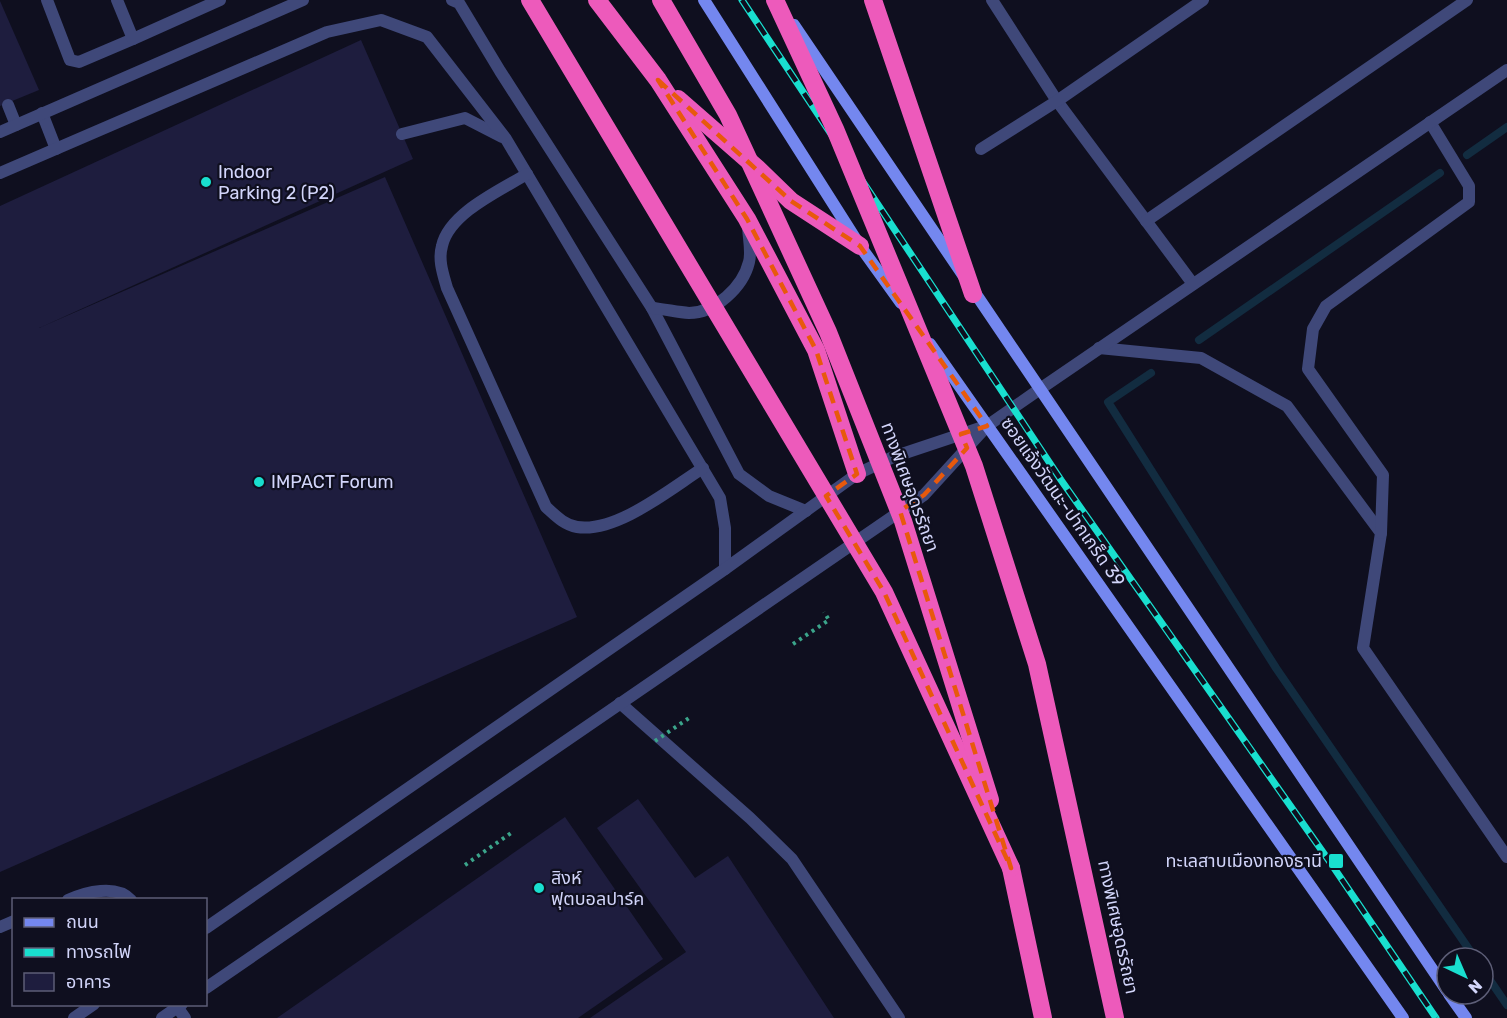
<svg xmlns="http://www.w3.org/2000/svg" width="1507" height="1018" font-family="Rubik,'Noto Sans Thai',sans-serif">
	<style>
		.lines { fill: none; stroke-linecap: round; stroke-linejoin: round }
		.stream { stroke: #122c40; stroke-width: 8 }
		.building { fill: #1e1d3e }
		.path { stroke: #3ba58b; stroke-width: 4; stroke-dasharray: 3 4.5; stroke-linecap: butt }
		.service { stroke: #3f4879; stroke-width: 12 }
		.minor { stroke: #3f4879; stroke-width: 12 }
		.tertiary { stroke: #3f4879; stroke-width: 12 }
		.secondary { stroke: #7487ef; stroke-width: 12 }
		.motorway { stroke: #ed5abb; stroke-width: 18 }
		.rail-casing { stroke: #19dfcf; stroke-width: 7 }
		.rail { stroke: #0f0f1f; stroke-width: 4.5; stroke-dasharray: 14; stroke-linecap: butt }
		.path-bridge { stroke: #3ba58b; stroke-width: 4; stroke-dasharray: 3 4.5; stroke-linecap: butt }
		.motorway-bridge { stroke: #ed5abb; stroke-width: 18 }
		.marked { fill: none; stroke: #e8590c; stroke-width: 4.5; stroke-dasharray: 12 8; stroke-linejoin: round }
		.poi-dot { fill: #19dfcf; stroke: #0f0f1f; stroke-width: 2 }
		.labels { text-anchor: middle; dominant-baseline: central; stroke-width: 4.5; stroke-linejoin: round; paint-order: stroke }
		.poi-label { font-size: 18px; fill: #d2d5fa; stroke: #0f0f1f; text-anchor: start }
		.street-label { font-size: 18px; fill: #d2d5fa; stroke: #0f0f1f }
	</style>
	<rect width="100%" height="100%" fill="#0f0f1f"/>
	<g class="lines">
		<g class="stream">
			<path d="M1467,155l40,-28"/>
			<path d="M1199,340l241,-167"/>
			<path d="M1151,373l-43,29 168,266 199,290"/>
			<path d="M1483,970l24,35"/>
		</g>
	</g>
	<g class="building">
		<path d="M0,1l39,89 -39,16z"/>
		<path d="M361,40l52,119 -374,169 346,-151 192,440 -577,255v-666z"/>
		<path d="M638,799l57,79 33,-22 106,162h-244l96,-66 -89,-124z"/>
		<path d="M565,817l98,142 -85,59h-301z"/>
	</g>
	<g class="lines">
		<g class="path">
			<path d="M793,644l36,-24 -5,-8"/>
			<path d="M465,865l46,-32"/>
		</g>
		<g class="service">
			<path d="M47,0l23,60 9,2 54,-23"/>
			<path d="M117,0l16,39 87,-39"/>
			<path d="M452,0l7,3 41,68 152,237 87,166 30,22 37,15"/>
			<path d="M8,105l8,20"/>
			<path d="M42,113l14,36"/>
			<path d="M0,132l303,-132"/>
			<path d="M402,134l63,-16 37,19"/>
			<path d="M0,173l327,-141 54,-12 46,17 79,102 214,359 5,30v41"/>
			<path d="M527,174c-26,16 -78,39 -85,72 -4,14 1,28 5,42l99,219c9,8 18,18 31,20 40,6 93,-38 126,-59"/>
			<path d="M652,308c12,1 25,4 37,5 26,0 54,-26 60,-51 3,-11 -1,-26 -1,-37"/>
			<path d="M1099,348l102,10 86,48 94,127 -18,115 144,209"/>
			<path d="M1381,533l2,-58 -75,-106 5,-40 13,-23 143,-104v-16l-39,-64"/>
			<path d="M620,703l130,115 42,41 107,159"/>
			<path d="M68,900c18,-8 48,-16 63,0"/>
			<path d="M0,927l14,-6"/>
			<path d="M175,1004l10,14"/>
		</g>
		<g class="minor">
			<path d="M992,0l65,101 136,183"/>
			<path d="M981,149l76,-48 146,-101"/>
			<path d="M1146,221l321,-221"/>
			<path d="M206,928l519,-359 132,-95 36,-17 93,-31"/>
			<path d="M206,988l718,-493 63,-69 53,-37"/>
			<path d="M74,1018l20,-14"/>
			<path d="M162,1018l20,-14"/>
		</g>
		<path class="tertiary" d="M1040,389l467,-319"/>
		<g class="secondary">
			<path d="M704,0l156,246 41,57"/>
			<path d="M794,25l653,966"/>
			<path d="M930,344l473,674"/>
			<path d="M1449,994l17,24"/>
		</g>
		<g class="motorway">
			<path d="M597,0l61,80 89,139 69,131 41,124"/>
			<path d="M873,0l100,294"/>
			<path d="M678,99l79,69 34,33 69,45"/>
			<path d="M1011,868l32,150"/>
		</g>
		<g class="rail-casing">
			<path id="rail" d="M742,0l319,480 271,385 104,153"/>
		</g>
		<use href="#rail" class="rail"/>
		<path class="path-bridge" d="M655,741l37,-25"/>
		<g class="motorway-bridge">
			<path d="M530,0l354,592 127,276"/>
			<path d="M661,0l67,115 100,217 75,189 87,279"/>
			<path d="M775,0l60,129 139,337 63,198 78,354"/>
		</g>
	</g>
	<path class="marked" d="M658,80l133,121 69,45 127,180 -26,8 6,14 -43,47 -24,16 111,357 -127,-276 -58,-96 31,-22 -41,-124 -69,-131z"/>
	<g class="poi-dot">
		<circle cx="206" cy="182" r="6"/>
		<circle cx="259" cy="482" r="6"/>
		<rect x="1328" y="853" width="16" height="16" rx="3"/>
		<circle cx="539" cy="888" r="6"/>
	</g>
	<g class="labels">
		<g class="poi-label">
			<text x="218" y="172">Indoor<tspan x="218" dy="21">Parking 2 (P2)</tspan></text>
			<text x="271" y="482">IMPACT Forum</text>
			<text x="1322" y="861" text-anchor="end">ทะเลสาบเมืองทองธานี</text>
			<text x="551" y="878">สิงห์<tspan x="551" dy="21">ฟุตบอลปาร์ค</tspan></text>
		</g>
		<g class="street-label">
			<text transform="translate(910 487) rotate(70)">ทางพิเศษอุดรรัถยา</text>
			<text transform="translate(1063 502) rotate(55)">ซอยแจ้งวัฒนะ-ปากเกร็ด 39</text>
			<text transform="translate(1118 927) rotate(78)">ทางพิเศษอุดรรัถยา</text>
		</g>
	</g>
	<rect x="12" y="898" width="195" height="108" fill="#0f0f1f" stroke="#5d5e77" stroke-width="1.5"/>
	<rect x="24" y="918" width="30" height="9" fill="#7487ef" stroke="#5d5e77" stroke-width="1.5"/>
	<text x="66" y="928" font-size="18" fill="#d2d5fa">ถนน</text>
	<rect x="24" y="948" width="30" height="9" fill="#19dfcf" stroke="#5d5e77" stroke-width="1.5"/>
	<text x="66" y="958" font-size="18" fill="#d2d5fa">ทางรถไฟ</text>
	<rect x="24" y="973" width="30" height="18" fill="#1e1d3e" stroke="#5d5e77" stroke-width="1.5"/>
	<text x="66" y="988" font-size="18" fill="#d2d5fa">อาคาร</text>
	<g transform="translate(1465 976) rotate(136)"><circle r="28" fill="#0f0f1f" stroke="#5d5e77" stroke-width="1.5"/>
	<path d="M0-4.5L10 22L0 15L-10 22Z" fill="#19dfcf"/>
	<text y="-9" font-size="16" font-weight="bold" text-anchor="middle" fill="#d2d5fa">N</text>
	</g>
</svg>
